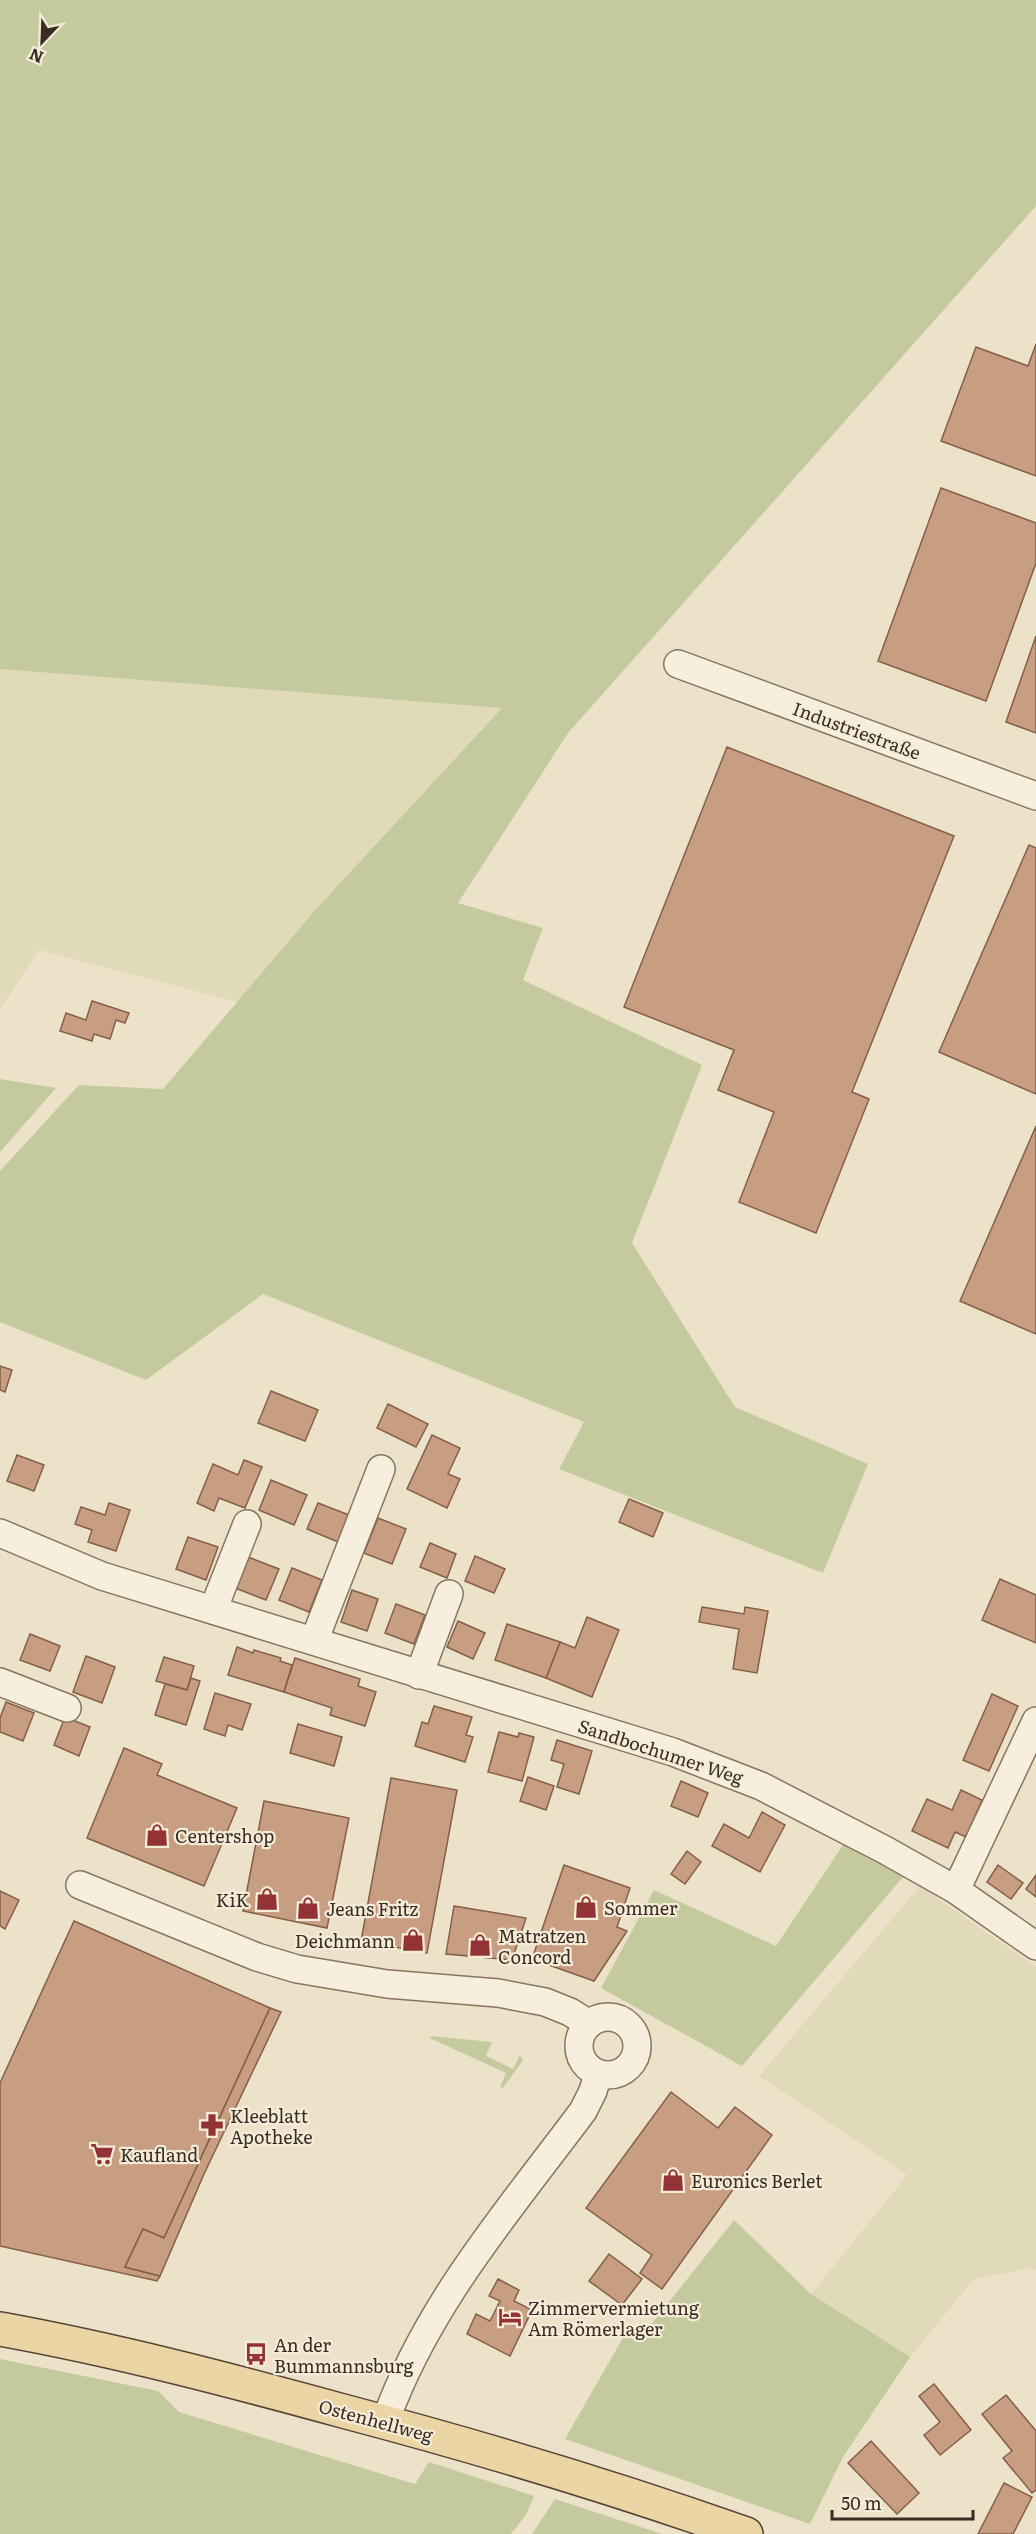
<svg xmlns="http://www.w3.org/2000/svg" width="1036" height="2534" font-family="Literata,serif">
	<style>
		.farmland { fill: #e1dab8 }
		.green { fill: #c5ca9e }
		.building { fill: #c89e82; stroke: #855f47; stroke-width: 1.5 }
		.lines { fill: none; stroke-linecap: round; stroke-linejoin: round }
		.minor-casing { stroke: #88745f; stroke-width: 30 }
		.major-casing { stroke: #564333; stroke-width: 36 }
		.minor { stroke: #f7efdd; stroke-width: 27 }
		.major { stroke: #ecd5a5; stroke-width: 33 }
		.labels { text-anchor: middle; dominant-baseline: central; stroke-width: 4.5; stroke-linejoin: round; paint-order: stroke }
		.street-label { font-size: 18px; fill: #392d22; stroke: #f4ecd9 }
		.poi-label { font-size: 18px; fill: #392d22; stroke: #f4ecd9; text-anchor: start }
	</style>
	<rect width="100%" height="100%" fill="#ece2ca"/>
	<g class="farmland">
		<path d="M0,669l502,39 -185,200 -80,94 -198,-52 -39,59z"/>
		<path d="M920,1886l116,81v304l-4,-3 -58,11 -64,78 -99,-63 96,-119 -148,-99z"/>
	</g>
	<g class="green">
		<path d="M0,0h1036v206l-468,527 -110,170 85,25 -20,52 179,85 -70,178 103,164 133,57 -45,109 -264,-104 25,-47 -321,-128 -117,86 -146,-58v-151l79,-86 84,4 154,-181 185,-200 -502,-39z"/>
		<path d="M0,1079l56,9 -56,64z"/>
		<path d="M843,1845l60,32 -161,189 -141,-78 53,-98 122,56z"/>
		<path d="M431,2036l61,6 -6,14 27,13 7,-14 3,5 -20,28 -3,-1 6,-14 -76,-35z"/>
		<path d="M734,2220l77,74 99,63 -67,100 -33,67 -245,-85 59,-103 14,5z"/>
		<path d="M0,2359l158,32 21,21 236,72 14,-22 105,34 -8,19 -15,19h-511z"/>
		<path d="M555,2499l107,35h-130z"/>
	</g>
	<g class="building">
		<path d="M1036,344v132l-95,-35 35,-94 52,19z"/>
		<path d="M941,488l95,35v40l-50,138 -108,-40z"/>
		<path d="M1036,636v97l-30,-11z"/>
		<path d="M727,747l227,89 -102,256 17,7 -53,134 -77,-31 35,-90 -56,-22 16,-40 -110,-43z"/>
		<path d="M1029,845l7,3v246l-97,-42z"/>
		<path d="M92,1001l37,12 -4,10 -9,-3 -6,19 -16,-5 -2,7 -32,-10 6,-18 20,7z"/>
		<path d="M1036,1126v208l-76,-33z"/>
		<path d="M0,1366l12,4 -7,22 -5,-2z"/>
		<path d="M271,1391l47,19 -13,31 -47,-18z"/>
		<path d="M388,1404l40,20 -12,23 -39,-19z"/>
		<path d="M432,1435l28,13 -12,26 12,5 -13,29 -40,-19z"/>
		<path d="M17,1455l27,10 -10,26 -27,-10z"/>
		<path d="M244,1460l18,7 -17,41 -26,-10 -5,13 -17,-8 16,-39 25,11z"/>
		<path d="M271,1480l36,15 -13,30 -35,-15z"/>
		<path d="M629,1499l34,14 -10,24 -34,-15z"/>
		<path d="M109,1503l21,7 -14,41 -28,-9 4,-12 -17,-6 6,-17 24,8z"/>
		<path d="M318,1503l31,12 -11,27 -31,-13z"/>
		<path d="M378,1518l28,11 -14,35 -28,-11z"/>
		<path d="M188,1537l30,10 -12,33 -30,-11z"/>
		<path d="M430,1543l26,11 -9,24 -27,-11z"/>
		<path d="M475,1556l30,13 -11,24 -29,-12z"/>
		<path d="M248,1557l31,12 -13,31 -31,-12z"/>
		<path d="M292,1568l30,12 -13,32 -30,-12z"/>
		<path d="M1000,1579l36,16v48l-54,-23z"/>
		<path d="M352,1590l26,9 -11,32 -26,-9z"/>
		<path d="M396,1604l29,11 -11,29 -29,-11z"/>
		<path d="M702,1607l42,7 1,-7 23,4 -11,62 -24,-4 6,-40 -40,-7z"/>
		<path d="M587,1617l32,13 -27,67 -46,-19 14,-36 15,6z"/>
		<path d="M458,1621l27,12 -12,26 -26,-12z"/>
		<path d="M507,1624l53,18 -14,36 -51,-18z"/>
		<path d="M30,1634l30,12 -10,25 -30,-11z"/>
		<path d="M237,1647l16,6 1,-3 27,8 -1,3 12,4 -8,27 -56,-17z"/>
		<path d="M86,1656l29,11 -13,36 -29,-11z"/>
		<path d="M164,1657l30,9 -7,24 -31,-9z"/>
		<path d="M295,1658l65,21 -2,7 18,6 -11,34 -35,-11 2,-7 -48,-16z"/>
		<path d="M191,1678l9,3 -14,44 -31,-10 10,-31 22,6z"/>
		<path d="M215,1693l36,11 -9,26 -14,-5 -3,11 -21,-7z"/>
		<path d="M992,1694l26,12 -29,65 -26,-11z"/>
		<path d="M6,1702l28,11 -11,28 -23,-9v-14z"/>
		<path d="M434,1706l38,11 -6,18 7,2 -8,25 -50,-16 7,-24 6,2z"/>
		<path d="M65,1717l25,10 -11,29 -25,-11z"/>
		<path d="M298,1724l44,13 -8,29 -44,-13z"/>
		<path d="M499,1732l19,5 1,-4 15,4 -12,44 -34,-9z"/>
		<path d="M557,1740l35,11 -13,43 -22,-7 7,-23 -13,-4z"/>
		<path d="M124,1748l38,16 -5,11 80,33 -33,78 -117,-48z"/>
		<path d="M528,1777l26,9 -8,24 -26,-9z"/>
		<path d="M391,1778l66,12 -30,163 -66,-12z"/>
		<path d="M681,1781l27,12 -10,24 -27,-11z"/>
		<path d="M961,1790l21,10 -16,37 -11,-5 -7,16 -36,-17 15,-32 25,11z"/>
		<path d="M264,1801l85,17 -22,110 -84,-17z"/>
		<path d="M762,1812l23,13 -25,47 -48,-26 12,-22 25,14z"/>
		<path d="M687,1851l14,11 -16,22 -14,-10z"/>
		<path d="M564,1865l66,23 -13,39 10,4 -33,50 -62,-22z"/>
		<path d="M998,1865l25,18 -12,16 -24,-17z"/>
		<path d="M1036,1875v22l-10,-8z"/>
		<path d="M0,1891l19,9 -14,29 -5,-3z"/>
		<path d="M454,1906l72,12 -14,42 -66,-6z"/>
		<path d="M74,1921l196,87 -106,230 -21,-9 -18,38 35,9 -3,5 -157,-35v-163z"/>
		<path d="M270,2008l11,4 -77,162 -44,102 -35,-9 18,-38 21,9z"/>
		<path d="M671,2092l47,36 17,-21 37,28 -110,154 -22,-16 12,-18 -66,-47z"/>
		<path d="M609,2254l33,25 -20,26 -33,-24z"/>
		<path d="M498,2279l21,11 -5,11 18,9 -22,46 -43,-22 9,-20 14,7 10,-20 -11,-5z"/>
		<path d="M934,2384l37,46 -31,25 -16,-20 16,-13 -21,-26z"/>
		<path d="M1006,2395l30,36v59l-4,3 -29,-35 9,-7 -30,-37z"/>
		<path d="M871,2441l48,52 -22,21 -49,-51z"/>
		<path d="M1004,2483l28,14 -19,37h-35z"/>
	</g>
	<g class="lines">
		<g class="minor-casing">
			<g id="minor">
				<path d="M678,664l358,132"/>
				<path d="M0,1533l102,43 571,176 88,34 124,64 71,40 80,56"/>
				<path d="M213,1610l34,-86"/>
				<path d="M314,1641l67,-172"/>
				<path d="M419,1675l30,-81"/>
				<path d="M0,1682l67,26"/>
				<path d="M80,1885l177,72 40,12 90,15 111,9 47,9 25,10 19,12"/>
				<path d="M956,1890l80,-169"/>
				<circle cx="608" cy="2046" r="29"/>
				<path d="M385,2422c42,-118 125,-213 198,-311l10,-20 5,-17"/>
			</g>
		</g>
		<g class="major-casing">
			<path id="major" d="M0,2329c116,21 230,51 343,82 136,36 270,76 403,123"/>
		</g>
		<use href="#minor" class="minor"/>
		<use href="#major" class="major"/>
	</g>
	<defs>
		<g id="shop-bare" transform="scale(1.8)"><path d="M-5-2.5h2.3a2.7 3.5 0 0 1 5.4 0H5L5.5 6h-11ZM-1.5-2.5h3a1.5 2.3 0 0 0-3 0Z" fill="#933335" stroke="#f4ecd9" stroke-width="2.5" paint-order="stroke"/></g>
		<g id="pharmacy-bare" transform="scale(1.8)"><path d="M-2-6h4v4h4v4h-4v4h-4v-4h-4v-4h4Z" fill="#933335" stroke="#f4ecd9" stroke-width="2.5" paint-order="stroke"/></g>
		<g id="supermarket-bare" transform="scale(1.8)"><path d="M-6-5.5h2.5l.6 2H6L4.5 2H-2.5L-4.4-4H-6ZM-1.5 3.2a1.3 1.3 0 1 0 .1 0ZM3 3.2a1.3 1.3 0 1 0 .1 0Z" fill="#933335" stroke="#f4ecd9" stroke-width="2.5" paint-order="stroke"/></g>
		<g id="hotel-bare" transform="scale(1.8)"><path d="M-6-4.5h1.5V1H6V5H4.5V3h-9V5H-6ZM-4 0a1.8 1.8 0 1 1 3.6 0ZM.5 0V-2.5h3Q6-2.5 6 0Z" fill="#933335" stroke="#f4ecd9" stroke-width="2.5" paint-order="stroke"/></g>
		<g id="bus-bare" transform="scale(1.8)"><path d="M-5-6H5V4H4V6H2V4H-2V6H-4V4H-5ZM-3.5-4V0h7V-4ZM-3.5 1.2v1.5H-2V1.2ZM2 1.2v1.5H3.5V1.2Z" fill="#933335" stroke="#f4ecd9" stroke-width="2.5" paint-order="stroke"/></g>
	</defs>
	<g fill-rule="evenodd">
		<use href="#shop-bare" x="157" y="1835"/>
		<use href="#shop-bare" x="267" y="1899"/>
		<use href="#shop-bare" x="586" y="1907"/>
		<use href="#shop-bare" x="308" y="1908"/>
		<use href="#shop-bare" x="413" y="1940"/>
		<use href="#shop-bare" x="480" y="1945"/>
		<use href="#pharmacy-bare" x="212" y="2125"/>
		<use href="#supermarket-bare" x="102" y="2154"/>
		<use href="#shop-bare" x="673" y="2180"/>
		<use href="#hotel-bare" x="510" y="2317"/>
		<use href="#bus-bare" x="256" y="2354"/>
	</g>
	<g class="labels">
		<g class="street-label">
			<text transform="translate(857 730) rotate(20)">Industriestraße</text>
			<text transform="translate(661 1751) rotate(18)">Sandbochumer Weg</text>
			<text transform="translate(376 2420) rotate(15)">Ostenhellweg</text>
		</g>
		<g class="poi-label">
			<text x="175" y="1835">Centershop</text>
			<text x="249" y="1899" text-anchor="end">KiK</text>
			<text x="604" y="1907">Sommer</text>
			<text x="326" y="1908">Jeans Fritz</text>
			<text x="498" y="1935">Matratzen<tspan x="498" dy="21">Concord</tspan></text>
			<text x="395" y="1940" text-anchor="end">Deichmann</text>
			<text x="230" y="2115">Kleeblatt<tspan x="230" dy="21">Apotheke</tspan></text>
			<text x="120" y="2154">Kaufland</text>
			<text x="691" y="2180">Euronics Berlet</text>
			<text x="528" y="2307">Zimmervermietung<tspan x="528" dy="21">Am Römerlager</tspan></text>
			<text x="274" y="2344">An der<tspan x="274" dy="21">Bummannsburg</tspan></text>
		</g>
	</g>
	<g transform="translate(42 42) rotate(203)" stroke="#f4ecd9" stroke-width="4.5" paint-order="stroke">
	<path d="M0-4.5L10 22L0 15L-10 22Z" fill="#392d22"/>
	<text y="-9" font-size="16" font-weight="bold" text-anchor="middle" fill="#392d22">N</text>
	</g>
	<path d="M832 2510v9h141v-9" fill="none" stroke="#392d22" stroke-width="3"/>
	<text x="841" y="2510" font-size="18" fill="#392d22" stroke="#f4ecd9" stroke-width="4.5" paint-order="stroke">50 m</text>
</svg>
